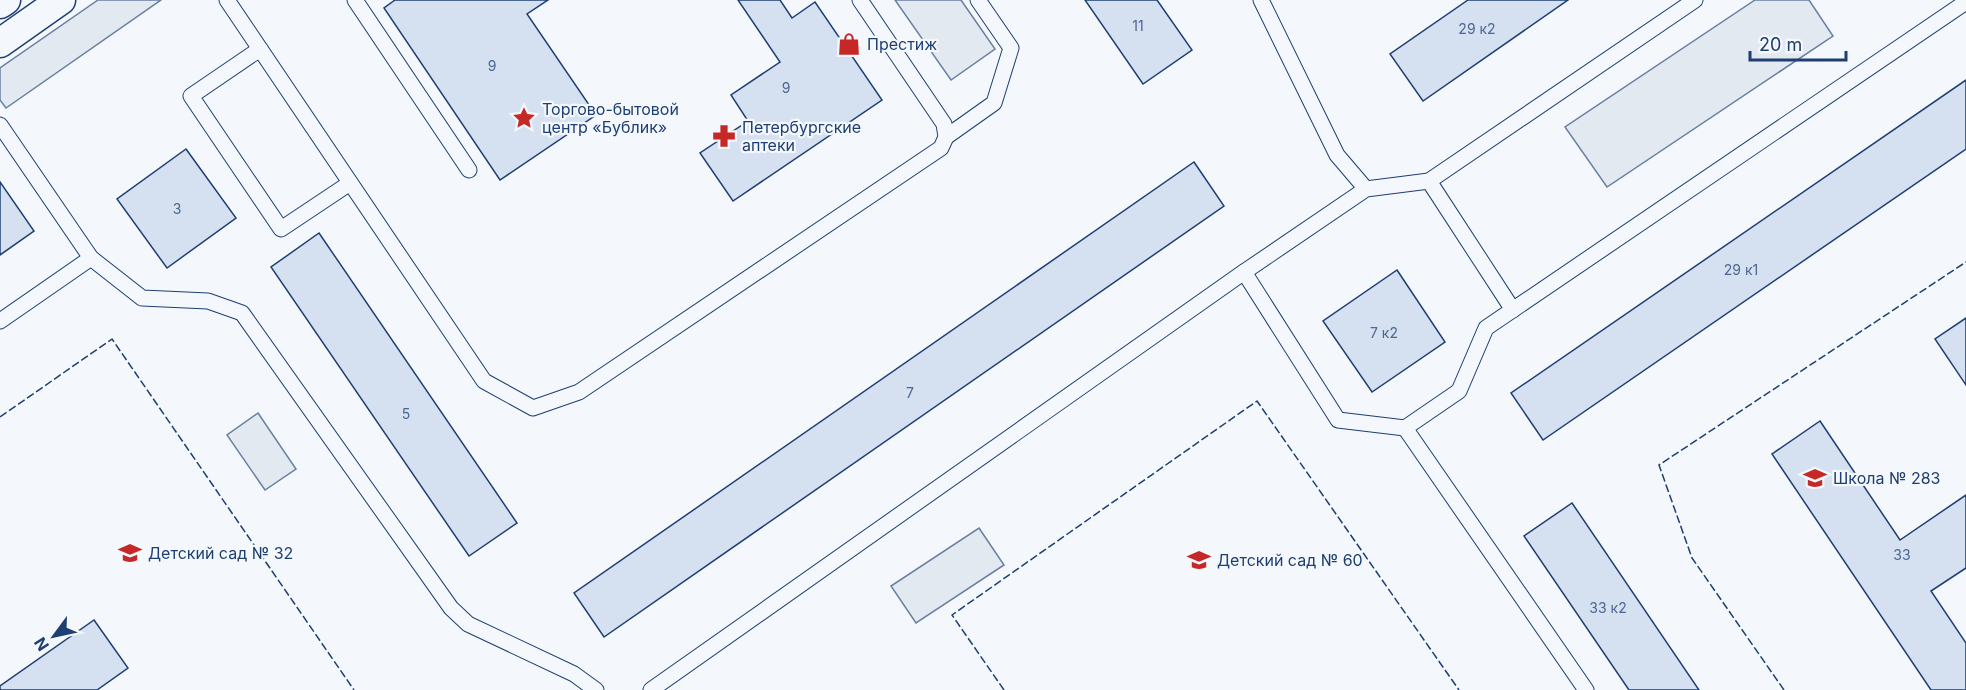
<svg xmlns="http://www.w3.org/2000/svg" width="1966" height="690" font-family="Inter,sans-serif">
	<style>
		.green { fill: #e3e9f0; stroke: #687fa3; stroke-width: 1.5 }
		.building { fill: #d5e0f0; stroke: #1d3f73; stroke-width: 1.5 }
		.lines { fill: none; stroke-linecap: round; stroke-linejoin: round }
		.lane-casing { stroke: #1d3f73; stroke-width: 17 }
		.street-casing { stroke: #1d3f73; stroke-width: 31 }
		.lane { stroke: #f4f7fb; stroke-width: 15 }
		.street { stroke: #f4f7fb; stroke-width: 28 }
		.fence { stroke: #1d3f73; stroke-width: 1.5; stroke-dasharray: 8 3; stroke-linecap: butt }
		.labels { text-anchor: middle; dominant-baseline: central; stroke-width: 4.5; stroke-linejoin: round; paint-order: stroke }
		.number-label { font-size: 14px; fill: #4b6792 }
		.poi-label { font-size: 16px; fill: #1d3f73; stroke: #f4f7fb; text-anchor: start }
	</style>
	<rect width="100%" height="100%" fill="#f4f7fb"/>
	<g class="green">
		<path d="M98,0h63l-155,108 -6,-8v-32z"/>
		<path d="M895,0h66l34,49 -44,31z"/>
		<path d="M1755,0h54l24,36 -226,151 -42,-60z"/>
		<path d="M258,413l38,56 -31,21 -38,-55z"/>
		<path d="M979,528l25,37 -88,58 -25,-37z"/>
	</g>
	<g class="building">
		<path d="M395,0h153l-21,14 69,101 -96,65 -116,-172z"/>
		<path d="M738,0h42l12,18 23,-16 67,98 -149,101 -33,-48 48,-32 -17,-26 49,-33z"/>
		<path d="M1085,0h72l35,50 -49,34z"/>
		<path d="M1468,0h100l-145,101 -33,-47z"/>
		<path d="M1966,80v69l-423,291 -32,-47z"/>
		<path d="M186,149l50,69 -69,50 -50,-69z"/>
		<path d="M1194,162l30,44 -620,431 -30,-44z"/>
		<path d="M0,182l34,49 -34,24z"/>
		<path d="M319,233l198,290 -48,33 -198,-289z"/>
		<path d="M1397,270l48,72 -73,50 -49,-71z"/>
		<path d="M1966,318v67l-31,-46z"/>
		<path d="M1820,421l80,119 66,-45v73l-35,23 35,52v47h-35l-159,-236z"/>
		<path d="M1572,503l127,187h-70l-105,-154z"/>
		<path d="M94,620l34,48 -31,22h-97v-4z"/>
	</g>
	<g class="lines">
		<g class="lane-casing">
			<g id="lane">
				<path d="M227,0l257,381 49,27 46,-16 362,-244 5,-11 -2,-13 -84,-124"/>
				<path d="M355,0l114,170"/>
				<path d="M1261,0l76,155 29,34"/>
				<path d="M260,49l-69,47 90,133 69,-46"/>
				<path d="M0,125l91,133 51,40 66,3 34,12 209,295 17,16 106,50 22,16"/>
				<path d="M946,137l48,-34 17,-55 -33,-48"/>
				<path d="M1429,181l84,129"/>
				<path d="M1244,272l122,-83 63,-8 266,-181"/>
				<path d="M0,321l91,-63"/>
				<path d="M651,690l593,-418 94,148 67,8"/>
				<path d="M1586,690l-181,-262 54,-37 27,-63 480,-326"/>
			</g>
		</g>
		<g class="street-casing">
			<g id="street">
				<path d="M0,4l6,-4"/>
				<path d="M0,43l61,-43"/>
			</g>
		</g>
		<use href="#lane" class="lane"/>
		<use href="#street" class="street"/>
		<g class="fence">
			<path d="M0,417l112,-78 242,351"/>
			<path d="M1004,690l-52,-75 305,-214 202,289"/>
			<path d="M1784,690l-92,-132 -33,-93 307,-203"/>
		</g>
	</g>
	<defs>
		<g id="shop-bare" transform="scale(1.8)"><path d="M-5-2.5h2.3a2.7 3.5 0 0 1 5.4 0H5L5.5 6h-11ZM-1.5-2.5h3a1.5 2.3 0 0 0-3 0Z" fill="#c62828" stroke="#f4f7fb" stroke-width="2.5" paint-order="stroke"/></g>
		<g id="sight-bare" transform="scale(1.8)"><path d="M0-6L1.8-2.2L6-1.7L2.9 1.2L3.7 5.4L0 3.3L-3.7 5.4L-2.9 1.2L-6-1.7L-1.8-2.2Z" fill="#c62828" stroke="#f4f7fb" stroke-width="2.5" paint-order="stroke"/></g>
		<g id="pharmacy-bare" transform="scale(1.8)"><path d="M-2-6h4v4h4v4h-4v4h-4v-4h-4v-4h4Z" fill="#c62828" stroke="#f4f7fb" stroke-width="2.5" paint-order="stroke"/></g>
		<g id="school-bare" transform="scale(1.8)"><path d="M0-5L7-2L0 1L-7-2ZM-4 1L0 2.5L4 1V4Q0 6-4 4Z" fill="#c62828" stroke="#f4f7fb" stroke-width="2.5" paint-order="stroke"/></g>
	</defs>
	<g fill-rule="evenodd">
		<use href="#shop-bare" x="849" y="44"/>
		<use href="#sight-bare" x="524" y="118"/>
		<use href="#pharmacy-bare" x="724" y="136"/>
		<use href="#school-bare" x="1815" y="478"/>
		<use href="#school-bare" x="130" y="553"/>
		<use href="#school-bare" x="1199" y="560"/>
	</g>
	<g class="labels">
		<g class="number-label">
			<text x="1138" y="25">11</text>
			<text x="1477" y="28">29 к2</text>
			<text x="492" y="65">9</text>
			<text x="786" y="87">9</text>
			<text x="177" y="208">3</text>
			<text x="1741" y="269">29 к1</text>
			<text x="1384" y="332">7 к2</text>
			<text x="910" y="392">7</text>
			<text x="406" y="413">5</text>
			<text x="1902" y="554">33</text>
			<text x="1608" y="607">33 к2</text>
		</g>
		<g class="poi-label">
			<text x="867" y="44">Престиж</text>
			<text x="542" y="109">Торгово-бытовой<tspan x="542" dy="18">центр «Бублик»</tspan></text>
			<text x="742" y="127">Петербургские<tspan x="742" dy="18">аптеки</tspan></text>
			<text x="1833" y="478">Школа № 283</text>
			<text x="148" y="553">Детский сад № 32</text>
			<text x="1217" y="560">Детский сад № 60</text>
		</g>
	</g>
	<g transform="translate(54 636) rotate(237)" stroke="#f4f7fb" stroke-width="4.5" paint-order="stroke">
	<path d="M0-4.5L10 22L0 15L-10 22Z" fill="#1d3f73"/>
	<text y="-9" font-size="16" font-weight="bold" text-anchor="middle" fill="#1d3f73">N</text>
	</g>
	<path d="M1750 51v9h96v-9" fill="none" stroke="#1d3f73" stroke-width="3"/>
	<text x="1759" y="51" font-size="18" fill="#1d3f73" stroke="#f4f7fb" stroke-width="4.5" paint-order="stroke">20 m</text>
</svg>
